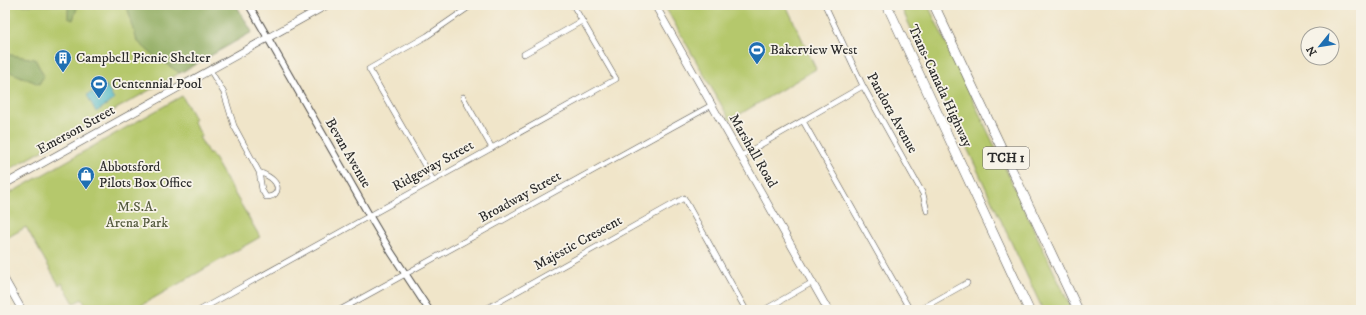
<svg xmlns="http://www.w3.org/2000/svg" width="1366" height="315" font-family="'IM FELL DW Pica',serif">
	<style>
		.green { fill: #b5c86c; stroke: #707a4c }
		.forest { fill: #90ac60; stroke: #5e6c46 }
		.water { fill: #48b6c2; stroke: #3a7076 }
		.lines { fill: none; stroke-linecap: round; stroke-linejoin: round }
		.minor-casing { stroke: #494743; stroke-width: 6 }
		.tertiary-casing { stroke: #494743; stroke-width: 8 }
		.secondary-casing { stroke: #494743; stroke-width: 8 }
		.motorway-casing { stroke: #494743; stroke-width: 10 }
		.minor { stroke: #fff; stroke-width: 5 }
		.tertiary { stroke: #fff; stroke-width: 6 }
		.secondary { stroke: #fff; stroke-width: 7 }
		.motorway { stroke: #fff; stroke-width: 9 }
		.labels { text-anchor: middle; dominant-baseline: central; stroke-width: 3.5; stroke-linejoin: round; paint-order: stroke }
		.shield { fill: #f7f3e8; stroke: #686764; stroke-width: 1 }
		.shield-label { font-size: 13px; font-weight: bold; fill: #2b2b2b }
		.poi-label { font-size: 14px; fill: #2b2b2b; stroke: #f7f3e8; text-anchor: start }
		.street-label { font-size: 14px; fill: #2b2b2b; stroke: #f7f3e8 }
		.park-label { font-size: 14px; fill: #545a3e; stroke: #f7f3e8 }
	</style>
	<rect width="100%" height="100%" fill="#f7f3e8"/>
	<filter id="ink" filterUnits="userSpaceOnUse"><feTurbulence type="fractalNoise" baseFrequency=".025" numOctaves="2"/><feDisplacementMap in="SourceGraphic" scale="8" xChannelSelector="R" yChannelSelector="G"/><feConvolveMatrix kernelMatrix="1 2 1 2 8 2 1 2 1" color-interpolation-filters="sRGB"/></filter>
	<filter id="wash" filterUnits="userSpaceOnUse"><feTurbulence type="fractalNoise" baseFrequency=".012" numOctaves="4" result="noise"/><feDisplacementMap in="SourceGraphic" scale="16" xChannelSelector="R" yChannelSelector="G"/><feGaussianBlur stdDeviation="0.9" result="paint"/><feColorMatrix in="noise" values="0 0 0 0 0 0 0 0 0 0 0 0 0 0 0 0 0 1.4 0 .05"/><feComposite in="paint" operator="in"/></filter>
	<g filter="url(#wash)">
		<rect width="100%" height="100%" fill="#f0e5c9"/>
		<g class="green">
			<path d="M5,5h231l16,27 -247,140z"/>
			<path d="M664,5h122l30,64 -86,51z"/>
			<path d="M900,5h28l144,305h-29z"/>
			<path d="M182,96l13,23 -2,2 9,15 -3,1 10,17 2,-1 49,84 -127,73h-44l-7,-11 -8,4 -12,-20 -3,2 -33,-58 -21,12v-43z"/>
		</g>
		<g class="forest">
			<path d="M68,5h10l-5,15 -5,-2z"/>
			<path d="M122,5h114l16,27 -72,41 -26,-17 -17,-15 -9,-31z"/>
			<path d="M5,54l30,5 9,17 -5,8 -34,-14z"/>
		</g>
		<path class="water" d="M106,85l8,15 -18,12 -9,-17z"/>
	</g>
	<g filter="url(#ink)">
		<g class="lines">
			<g class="minor-casing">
				<g id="minor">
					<path d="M825,5l38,81 60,108 4,17"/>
					<path d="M524,54l58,-33"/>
					<path d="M210,70l14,23 10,33 25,46 3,18 4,7c11,0 15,-9 7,-17 -3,-3 -9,-6 -14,-8"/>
					<path d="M463,97l29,51"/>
					<path d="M803,121l107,189"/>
					<path d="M741,156l122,-70"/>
					<path d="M433,180l-64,-111 58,-33 45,-31"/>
					<path d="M200,310l416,-231 -43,-74"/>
					<path d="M340,310l372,-205"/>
					<path d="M484,310l200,-112 62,112"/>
					<path d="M764,310l49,-28"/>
					<path d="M919,310l48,-27"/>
				</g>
			</g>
			<g class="tertiary-casing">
				<path id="tertiary" d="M249,5l120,210 22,37 38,58"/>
			</g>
			<g class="secondary-casing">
				<g id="secondary">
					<path d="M655,5l173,305"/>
					<path d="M5,184l322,-179"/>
					<path d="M5,280l17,30"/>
				</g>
			</g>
			<g class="motorway-casing">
				<g id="motorway">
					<path d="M887,5l142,305"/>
					<path d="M934,5l144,305"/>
				</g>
			</g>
			<use href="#minor" class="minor"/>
			<use href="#tertiary" class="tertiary"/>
			<use href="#secondary" class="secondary"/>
			<use href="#motorway" class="motorway"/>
		</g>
	</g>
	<defs>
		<g id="stadium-pin" transform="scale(0.9)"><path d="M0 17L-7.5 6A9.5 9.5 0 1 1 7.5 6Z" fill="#1f6fb2" stroke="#f7f3e8"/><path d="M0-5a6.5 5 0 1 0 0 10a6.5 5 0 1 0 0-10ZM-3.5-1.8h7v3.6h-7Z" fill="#fff"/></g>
		<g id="building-pin" transform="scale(0.9)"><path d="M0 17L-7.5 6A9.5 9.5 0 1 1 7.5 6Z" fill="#1f6fb2" stroke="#f7f3e8"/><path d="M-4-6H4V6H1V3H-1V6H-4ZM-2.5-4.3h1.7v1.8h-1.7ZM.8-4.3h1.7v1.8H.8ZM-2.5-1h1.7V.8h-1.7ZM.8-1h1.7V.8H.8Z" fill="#fff"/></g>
		<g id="shop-pin" transform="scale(0.9)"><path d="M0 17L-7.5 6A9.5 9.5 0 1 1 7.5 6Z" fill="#1f6fb2" stroke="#f7f3e8"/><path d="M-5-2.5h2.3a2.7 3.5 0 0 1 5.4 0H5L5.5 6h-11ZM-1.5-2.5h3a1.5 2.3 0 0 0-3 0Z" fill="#fff"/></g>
	</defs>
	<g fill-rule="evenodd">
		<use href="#stadium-pin" x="757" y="50"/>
		<use href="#building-pin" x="63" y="58"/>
		<use href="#stadium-pin" x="99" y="84"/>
		<use href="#shop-pin" x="86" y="175"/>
	</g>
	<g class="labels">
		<rect class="shield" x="983" y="147" width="46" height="22" rx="3"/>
		<g class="shield-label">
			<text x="1006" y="158">TCH 1</text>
		</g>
		<g class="poi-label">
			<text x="770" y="50">Bakerview West</text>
			<text x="76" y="58">Campbell Picnic Shelter</text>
			<text x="112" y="84">Centennial Pool</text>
			<text x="99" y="167">Abbotsford<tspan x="99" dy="16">Pilots Box Office</tspan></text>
		</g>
		<g class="street-label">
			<text transform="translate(940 86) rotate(65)">Trans-Canada Highway</text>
			<text transform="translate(892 113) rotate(61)">Pandora Avenue</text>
			<text transform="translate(76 130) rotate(-29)">Emerson Street</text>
			<text transform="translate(753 151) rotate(60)">Marshall Road</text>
			<text transform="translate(348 153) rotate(60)">Bevan Avenue</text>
			<text transform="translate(433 166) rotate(-29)">Ridgeway Street</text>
			<text transform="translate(520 197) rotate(-29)">Broadway Street</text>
			<text transform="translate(578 243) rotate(-29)">Majestic Crescent</text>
		</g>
		<g class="park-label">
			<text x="137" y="207">M.S.A.<tspan x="137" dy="16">Arena Park</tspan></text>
		</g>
	</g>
	<rect width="1366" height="315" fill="none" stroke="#f7f3e8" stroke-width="20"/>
	<g transform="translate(1320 46) rotate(240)"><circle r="19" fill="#f7f3e8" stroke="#a5a39c"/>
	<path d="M0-3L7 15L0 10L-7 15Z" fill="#1f6fb2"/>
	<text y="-6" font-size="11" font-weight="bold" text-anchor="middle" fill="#2b2b2b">N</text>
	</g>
</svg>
